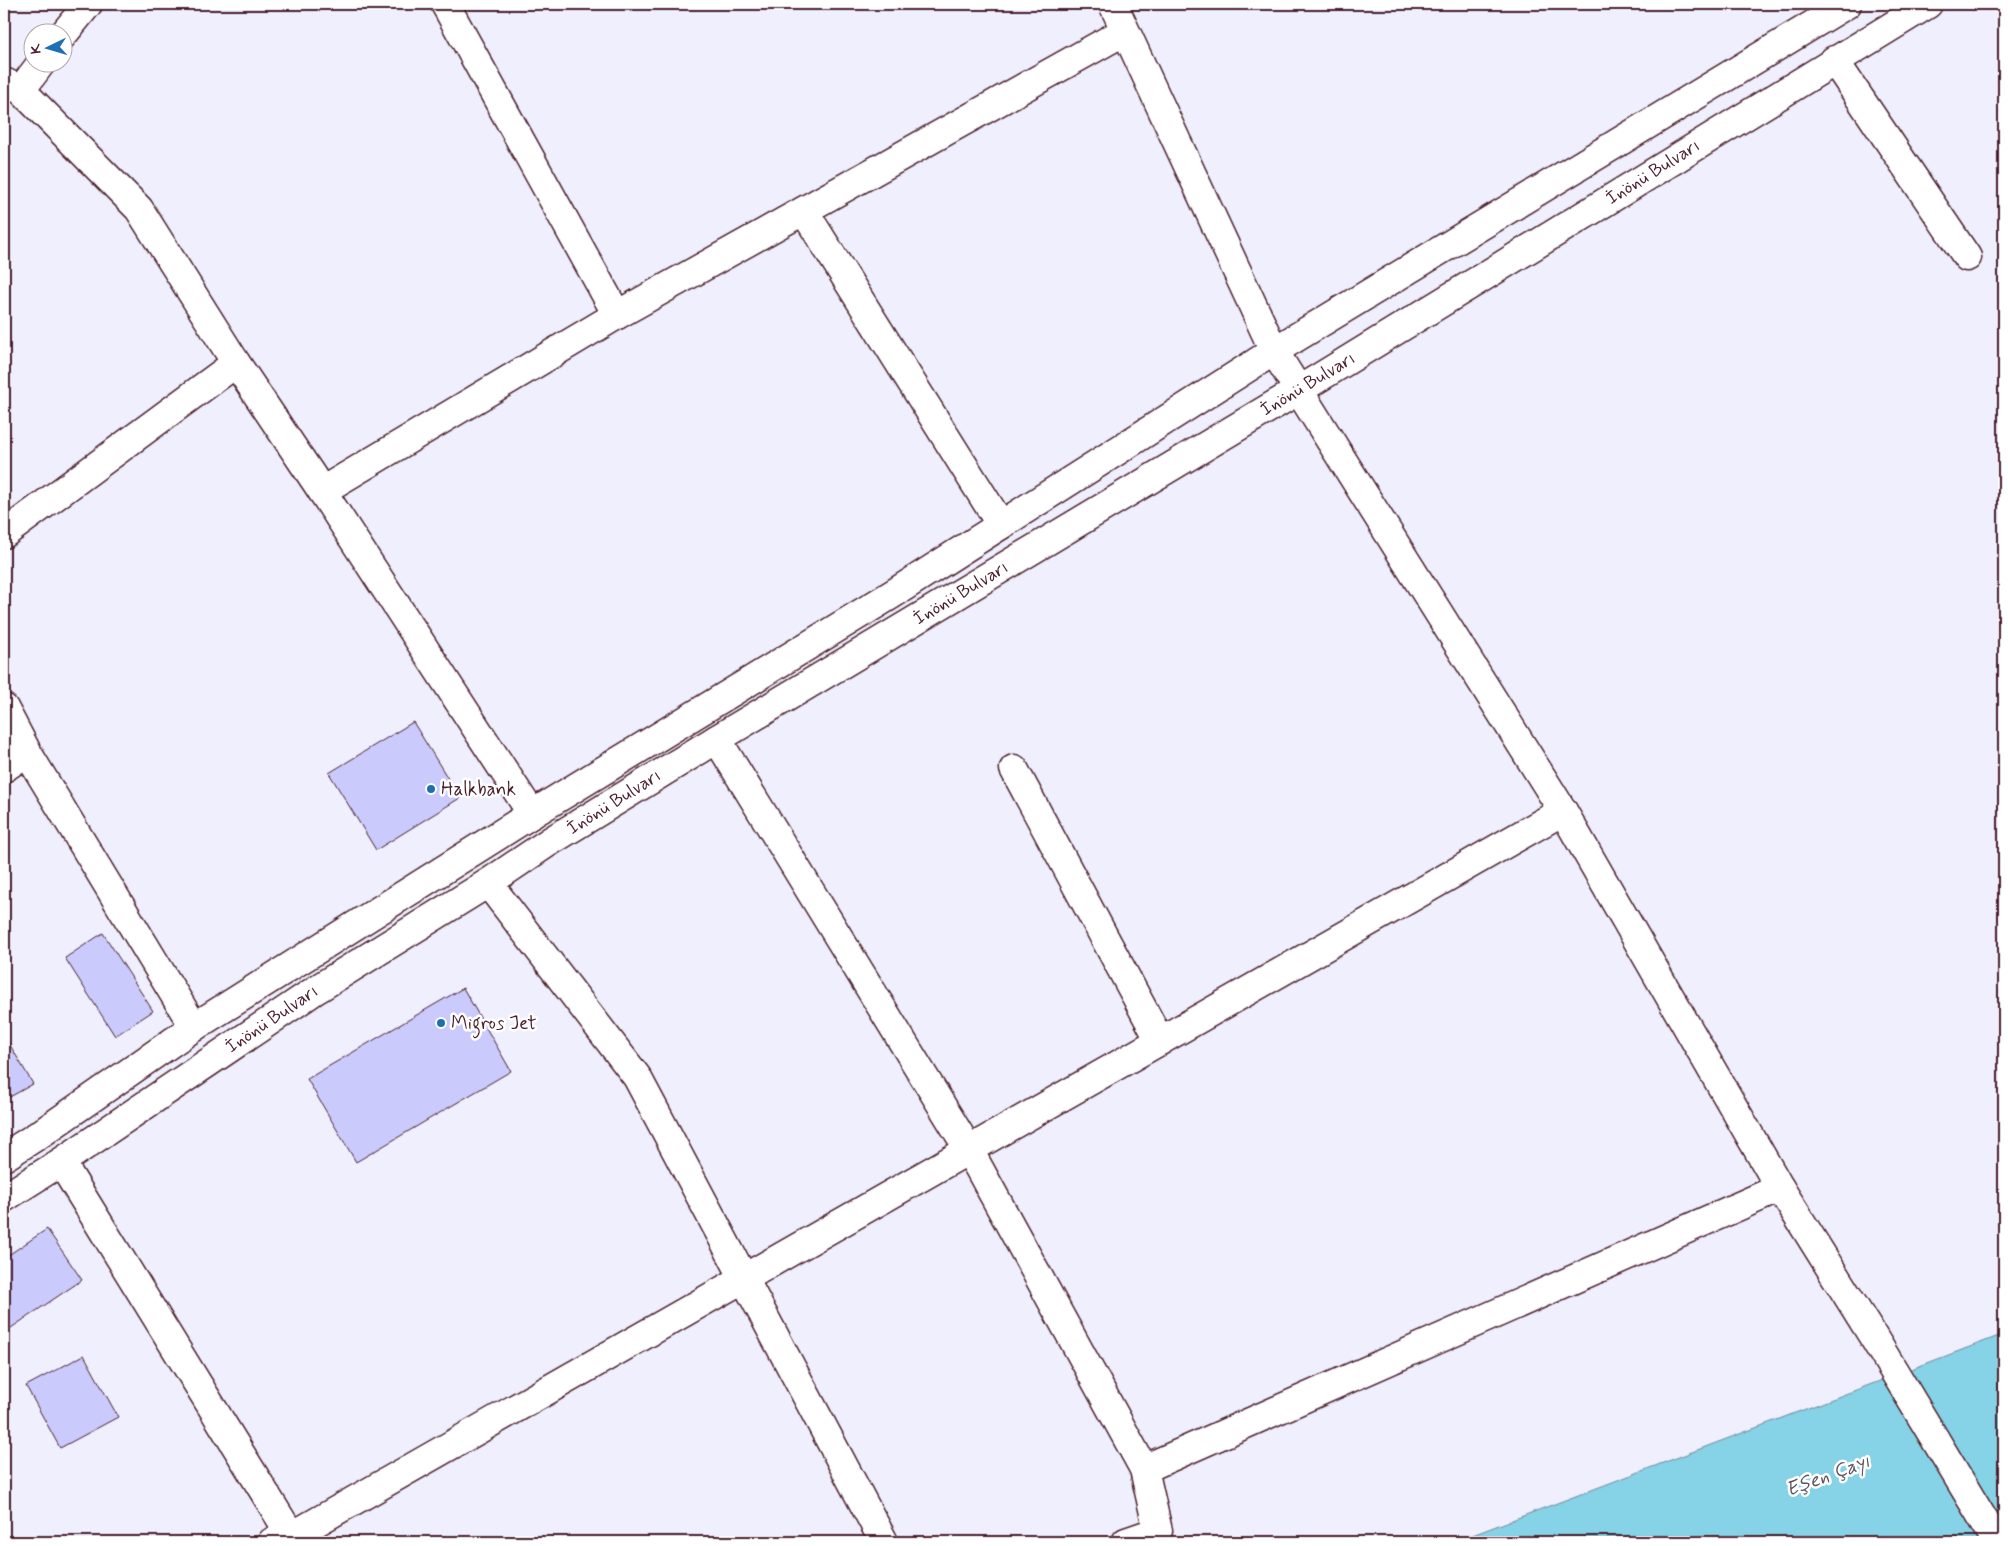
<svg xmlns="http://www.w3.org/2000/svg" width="2008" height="1546" font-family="Mynerve,sans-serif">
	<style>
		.water { fill: #86d2e6; stroke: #6e8a9b }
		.building { fill: #cacafd; stroke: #4a1f2b }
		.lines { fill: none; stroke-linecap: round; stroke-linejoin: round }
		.minor-casing { stroke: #4a1f2b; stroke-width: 31 }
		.tertiary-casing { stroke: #4a1f2b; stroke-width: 31 }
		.secondary-casing { stroke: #4a1f2b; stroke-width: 31 }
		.minor { stroke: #fff; stroke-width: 28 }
		.tertiary { stroke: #fff; stroke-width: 28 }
		.secondary { stroke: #fff; stroke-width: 28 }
		.poi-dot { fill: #1f6fb2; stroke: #fff; stroke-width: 2 }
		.labels { text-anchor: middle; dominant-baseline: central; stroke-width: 5; stroke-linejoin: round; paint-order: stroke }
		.street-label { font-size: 19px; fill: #4a1f2b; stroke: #fff }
		.poi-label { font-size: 19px; fill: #4a1f2b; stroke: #fff; text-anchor: start }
		.water-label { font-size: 20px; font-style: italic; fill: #5c5563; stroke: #fff }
	</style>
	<rect width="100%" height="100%" fill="#efeffe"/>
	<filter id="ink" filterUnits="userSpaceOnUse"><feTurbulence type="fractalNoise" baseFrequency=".02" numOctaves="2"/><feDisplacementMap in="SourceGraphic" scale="10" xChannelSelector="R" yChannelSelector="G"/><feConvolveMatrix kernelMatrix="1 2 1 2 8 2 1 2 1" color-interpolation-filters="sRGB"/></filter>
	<g filter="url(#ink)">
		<path class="water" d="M2004,1334v208h-550z"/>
		<g class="building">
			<path d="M413,722l47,76 -84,52 -47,-77z"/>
			<path d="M103,933l50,78 -38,25 -50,-78z"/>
			<path d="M463,988l48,83 -155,91 -49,-83z"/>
			<path d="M4,1035l29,49 -25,14 -4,-7z"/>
			<path d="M47,1229l35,51 -74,50 -4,-6v-66z"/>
			<path d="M84,1355l34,62 -58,31 -34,-62z"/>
		</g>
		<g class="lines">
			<g class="minor-casing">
				<g id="minor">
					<path d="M445,4l172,311"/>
					<path d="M62,36l26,-32"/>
					<path d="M1834,60l133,197"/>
					<path d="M4,82l17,8 118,119 97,154 86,128 210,323"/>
					<path d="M21,90l21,-28"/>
					<path d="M804,211l197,314"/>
					<path d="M322,491l295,-176 508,-284"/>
					<path d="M4,534l232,-171"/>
					<path d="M4,708l23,44 167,275"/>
					<path d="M717,739l252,411 175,319 14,62 -32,11"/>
					<path d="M4,768l23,-16"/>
					<path d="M1014,769l146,272"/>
					<path d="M488,883l149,194 247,465"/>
					<path d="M61,1162l234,380"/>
					<path d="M1144,1469l636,-281"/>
					<path d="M272,1542l20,-6 1271,-725"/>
				</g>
			</g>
			<g class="tertiary-casing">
				<path id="tertiary" d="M1113,4l161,347 289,460 217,377 94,150 123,204"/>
			</g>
			<g class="secondary-casing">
				<g id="secondary">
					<path d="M4,1157l39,-25 151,-105 338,-213 359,-219 383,-244 573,-347"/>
					<path d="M4,1198l57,-36 256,-173 171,-106 61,-41 168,-103 582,-349 629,-386"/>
				</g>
			</g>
			<use href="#minor" class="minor"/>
			<use href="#tertiary" class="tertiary"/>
			<use href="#secondary" class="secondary"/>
		</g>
	</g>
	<g class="poi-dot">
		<circle cx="431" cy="789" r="5"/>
		<circle cx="441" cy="1023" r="5"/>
	</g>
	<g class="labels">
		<g class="street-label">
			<text transform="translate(1653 172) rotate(-32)">İnönü Bulvarı</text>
			<text transform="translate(1308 384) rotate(-31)">İnönü Bulvarı</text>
			<text transform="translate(961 593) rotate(-31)">İnönü Bulvarı</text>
			<text transform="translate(614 802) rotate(-32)">İnönü Bulvarı</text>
			<text transform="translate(272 1019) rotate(-34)">İnönü Bulvarı</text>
		</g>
		<g class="poi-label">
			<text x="441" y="789">Halkbank</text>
			<text x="451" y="1023">Migros Jet</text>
		</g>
		<g class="water-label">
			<text transform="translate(1828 1476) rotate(-20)">Eşen Çayı</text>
		</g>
	</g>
	<rect width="2008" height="1546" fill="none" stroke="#fff" stroke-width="20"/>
	<rect x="10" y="10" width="1988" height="1526" fill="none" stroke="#4a1f2b" stroke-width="2" filter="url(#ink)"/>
	<g transform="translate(48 48) rotate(265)"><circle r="24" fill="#ffffff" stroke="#b7a5aa"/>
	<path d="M0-4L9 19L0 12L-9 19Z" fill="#1f6fb2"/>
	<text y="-8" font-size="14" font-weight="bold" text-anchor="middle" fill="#4a1f2b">K</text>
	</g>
</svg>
